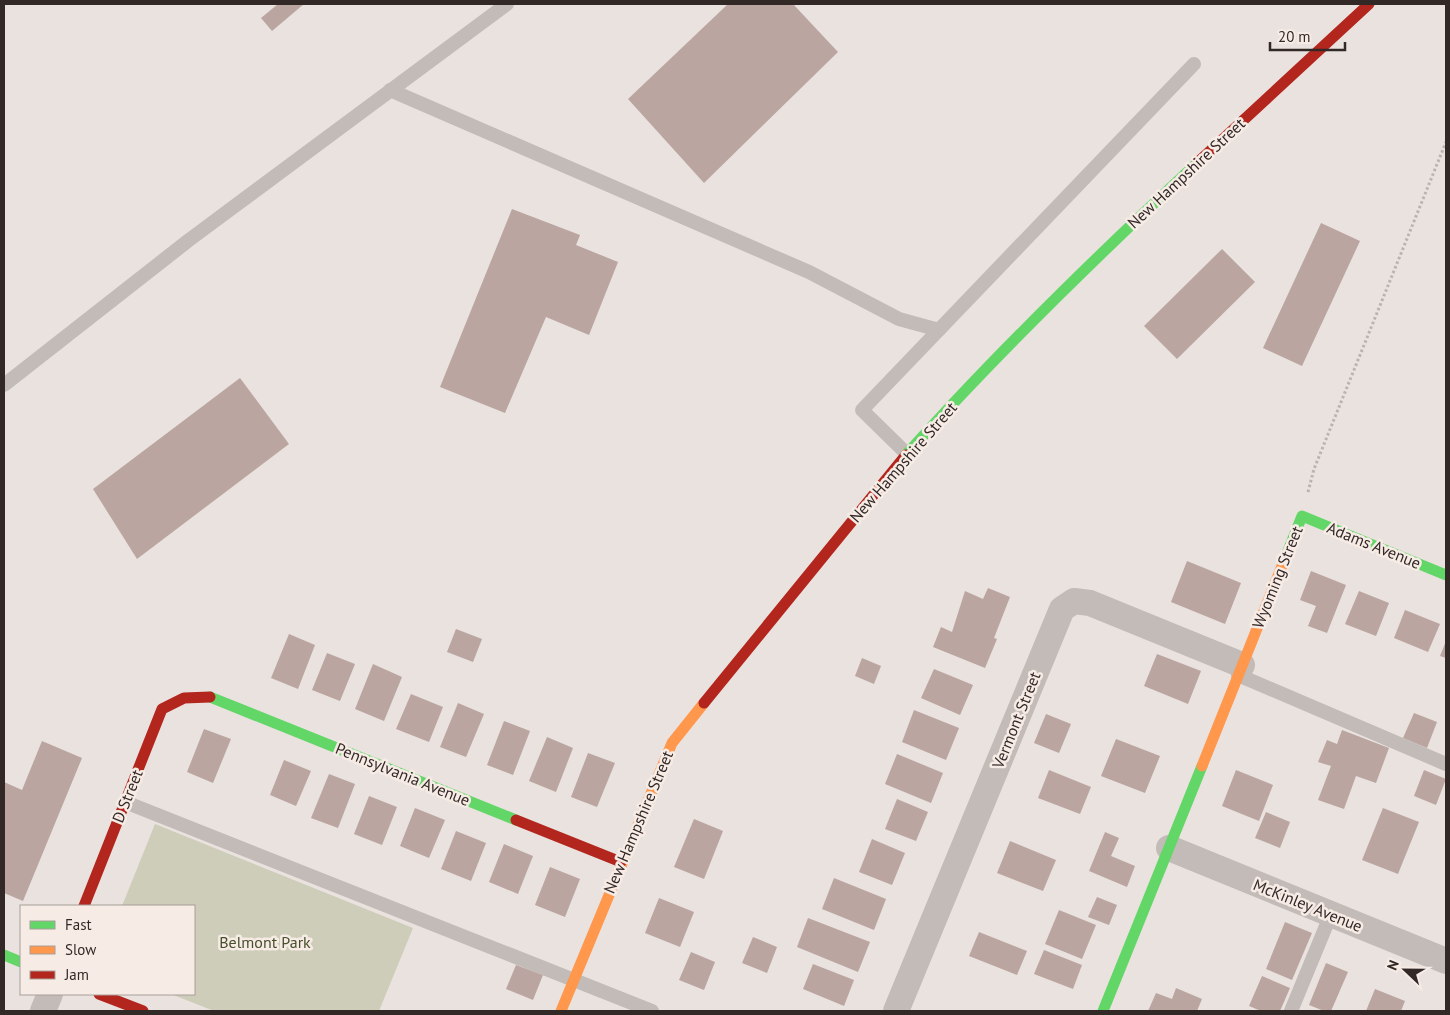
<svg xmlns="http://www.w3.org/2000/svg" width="1450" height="1015" font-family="'PT Sans',sans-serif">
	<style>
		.green { fill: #cdcdb9 }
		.building { fill: #bba5a1 }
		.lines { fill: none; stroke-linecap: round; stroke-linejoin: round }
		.path { stroke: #bbb3b0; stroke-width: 3; stroke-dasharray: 2.5 2.5; stroke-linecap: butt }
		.lane { stroke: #c2bbb7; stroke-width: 14 }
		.street { stroke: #c2bbb7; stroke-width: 26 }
		.fast { stroke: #63d668; stroke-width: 11 }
		.slow { stroke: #ff974d; stroke-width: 11 }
		.jam { stroke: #b3261e; stroke-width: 11 }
		.labels { text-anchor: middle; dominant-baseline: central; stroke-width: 5; stroke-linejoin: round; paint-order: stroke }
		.street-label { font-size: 16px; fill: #322826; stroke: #f7ece5 }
		.park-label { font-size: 16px; fill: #474e2c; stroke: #f7ece5 }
	</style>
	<rect width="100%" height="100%" fill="#e9e2de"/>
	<path class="green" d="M155,824l258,104 -34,83h-165l-43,-17h23v-88h-72z"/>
	<g class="building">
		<path d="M278,4h26l-32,27 -11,-13z"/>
		<path d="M728,4h65l45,48 -134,131 -76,-84z"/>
		<path d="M512,209l68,26 -4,10 42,17 -29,73 -43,-18 -41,96 -65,-26z"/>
		<path d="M1321,223l39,18 -58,125 -39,-18z"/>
		<path d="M1222,249l33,33 -78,77 -33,-33z"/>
		<path d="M240,378l49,66 -152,115 -44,-70z"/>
		<path d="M1187,561l54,22 -16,41 -54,-22z"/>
		<path d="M1311,571l35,14 -19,48 -19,-7 8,-20 -16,-6z"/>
		<path d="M988,588l22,9 -16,41 3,1 -12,29 -52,-21 8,-20 11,5 13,-41 18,8z"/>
		<path d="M1359,591l30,12 -13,33 -31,-12z"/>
		<path d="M1405,610l35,14 -12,28 -34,-14z"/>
		<path d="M456,629l26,10 -9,23 -26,-10z"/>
		<path d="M289,634l26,11 -17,44 -27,-11z"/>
		<path d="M1446,641v17l-6,-2z"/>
		<path d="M327,653l28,11 -15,37 -28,-11z"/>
		<path d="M1157,654l44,17 -13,33 -44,-18z"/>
		<path d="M862,658l19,8 -7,18 -19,-8z"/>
		<path d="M373,664l29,13 -18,44 -29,-12z"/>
		<path d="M934,669l39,16 -13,30 -39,-17z"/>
		<path d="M411,694l32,13 -14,35 -33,-13z"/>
		<path d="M458,703l26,11 -18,43 -26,-10z"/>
		<path d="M914,710l45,18 -13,32 -44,-18z"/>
		<path d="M1414,713l23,9 -10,26 -24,-10z"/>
		<path d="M1046,714l25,10 -12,29 -25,-10z"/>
		<path d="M504,721l26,10 -17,44 -26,-10z"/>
		<path d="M204,729l27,10 -18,44 -26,-11z"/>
		<path d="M1342,730l47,18 -13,35 -20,-7 -12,33 -26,-9 13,-34 -13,-4 9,-22 10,4z"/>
		<path d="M547,737l26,11 -17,44 -27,-11z"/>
		<path d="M1116,739l44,17 -15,37 -44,-17z"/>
		<path d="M42,741l40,17 -59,143 -19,-8v-111l18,8z"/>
		<path d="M588,753l27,10 -18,44 -26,-10z"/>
		<path d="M897,754l46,19 -12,30 -46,-19z"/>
		<path d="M284,760l27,11 -15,35 -26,-11z"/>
		<path d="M1049,770l42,17 -11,27 -42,-16z"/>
		<path d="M1236,770l37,15 -14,36 -37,-15z"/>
		<path d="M1424,770l22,9 -10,26 -22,-9z"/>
		<path d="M329,774l26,10 -17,44 -27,-10z"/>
		<path d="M369,796l28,11 -15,38 -28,-11z"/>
		<path d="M897,799l31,13 -12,29 -31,-12z"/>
		<path d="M415,808l30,12 -16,38 -29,-12z"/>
		<path d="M1383,808l36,14 -21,52 -36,-14z"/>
		<path d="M1266,812l24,10 -10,26 -25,-10z"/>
		<path d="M694,819l29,12 -19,48 -30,-12z"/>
		<path d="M456,831l30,12 -15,38 -30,-12z"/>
		<path d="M1105,832l14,6 -8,18 24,10 -8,21 -38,-16z"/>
		<path d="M872,839l33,14 -13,32 -33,-13z"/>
		<path d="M1010,841l46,19 -13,31 -46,-18z"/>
		<path d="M504,844l29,12 -15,38 -29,-12z"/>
		<path d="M550,867l30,12 -15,38 -30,-12z"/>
		<path d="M834,878l52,21 -12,31 -52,-21z"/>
		<path d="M1097,897l20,8 -8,20 -21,-8z"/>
		<path d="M659,898l35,14 -14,35 -35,-14z"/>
		<path d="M1059,910l37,15 -14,34 -37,-15z"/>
		<path d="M808,918l62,24 -12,30 -61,-25z"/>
		<path d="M1285,922l27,11 -20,47 -26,-11z"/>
		<path d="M979,932l48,19 -10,24 -48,-19z"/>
		<path d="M753,937l24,10 -10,26 -25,-10z"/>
		<path d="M1044,950l38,15 -9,24 -39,-15z"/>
		<path d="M691,952l24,10 -11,28 -25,-10z"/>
		<path d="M1326,963l22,9 -17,39h-7l-15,-6z"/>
		<path d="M813,964l41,16 -10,26 -41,-17z"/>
		<path d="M516,965l27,10 -10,25 -27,-11z"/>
		<path d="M1262,976l28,12 -10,23h-19l-12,-5z"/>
		<path d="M1176,988l26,11 -5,12h-49l8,-18 16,6z"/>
		<path d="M1375,989l30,12 -4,10h-35z"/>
	</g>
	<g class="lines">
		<path class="path" d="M1308,492l6,-23 132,-327"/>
		<g class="lane">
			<path d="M390,90l419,182 90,47 40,11"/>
			<path d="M4,385l185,-145 318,-236"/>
			<path d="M907,454l-45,-44 332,-346"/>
			<path d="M1238,675l208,89"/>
			<path d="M125,802l527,209"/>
			<path d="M1291,1011l40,-97"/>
		</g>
		<g class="street">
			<path d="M1169,848l277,113"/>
			<path d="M43,1011l7,-17"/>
			<path d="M896,1011l166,-402 12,-8 16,2 152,62"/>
		</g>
		<g class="fast">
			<path d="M906,455c92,-103 190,-198 291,-292"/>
			<path d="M1286,556l16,-40 144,59"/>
			<path d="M210,697l306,123"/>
			<path d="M4,955l17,7"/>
			<path d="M1103,1011l99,-245"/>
		</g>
		<g class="slow">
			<path d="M1202,766l84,-210"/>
			<path d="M561,1011l111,-268 32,-40"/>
		</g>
		<g class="jam">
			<path d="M1197,163l172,-159"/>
			<path d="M704,703l202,-248"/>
			<path d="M516,820l105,42"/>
			<path d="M84,906l78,-197 22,-11 26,-1"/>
			<path d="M99,994l44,17"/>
		</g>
	</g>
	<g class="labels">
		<g class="street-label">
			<text transform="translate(1186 173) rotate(-43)">New Hampshire Street</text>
			<text transform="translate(903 462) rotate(-49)">New Hampshire Street</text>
			<text transform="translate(1374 545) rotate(22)">Adams Avenue</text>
			<text transform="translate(1277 577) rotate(-68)">Wyoming Street</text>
			<text transform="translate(1016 720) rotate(-68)">Vermont Street</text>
			<text transform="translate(403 774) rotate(22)">Pennsylvania Avenue</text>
			<text transform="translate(127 796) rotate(-68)">D Street</text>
			<text transform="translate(638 822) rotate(-67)">New Hampshire Street</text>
			<text transform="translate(1308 905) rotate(22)">McKinley Avenue</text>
		</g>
		<g class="park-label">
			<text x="265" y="942">Belmont Park</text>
		</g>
	</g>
	<rect width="1450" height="1015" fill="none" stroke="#322826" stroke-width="10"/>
	<rect x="20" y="905" width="175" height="90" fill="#f7ece5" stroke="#a89e99"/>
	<rect x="30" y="921" width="25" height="8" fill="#63d668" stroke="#a89e99"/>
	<text x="65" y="930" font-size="15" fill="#322826">Fast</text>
	<rect x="30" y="946" width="25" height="8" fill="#ff974d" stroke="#a89e99"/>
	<text x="65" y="955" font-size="15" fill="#322826">Slow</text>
	<rect x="30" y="971" width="25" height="8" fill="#b3261e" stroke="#a89e99"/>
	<text x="65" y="980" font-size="15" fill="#322826">Jam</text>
	<g transform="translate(1405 970) rotate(292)" stroke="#f7ece5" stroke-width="4" paint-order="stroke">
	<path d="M0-4L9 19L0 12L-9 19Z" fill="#322826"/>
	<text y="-8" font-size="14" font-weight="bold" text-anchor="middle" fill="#322826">N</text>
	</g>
	<path d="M1270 42v8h75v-8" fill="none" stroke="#322826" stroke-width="2.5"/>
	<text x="1278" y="42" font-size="15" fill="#322826" stroke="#f7ece5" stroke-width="4" paint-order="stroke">20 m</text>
</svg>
